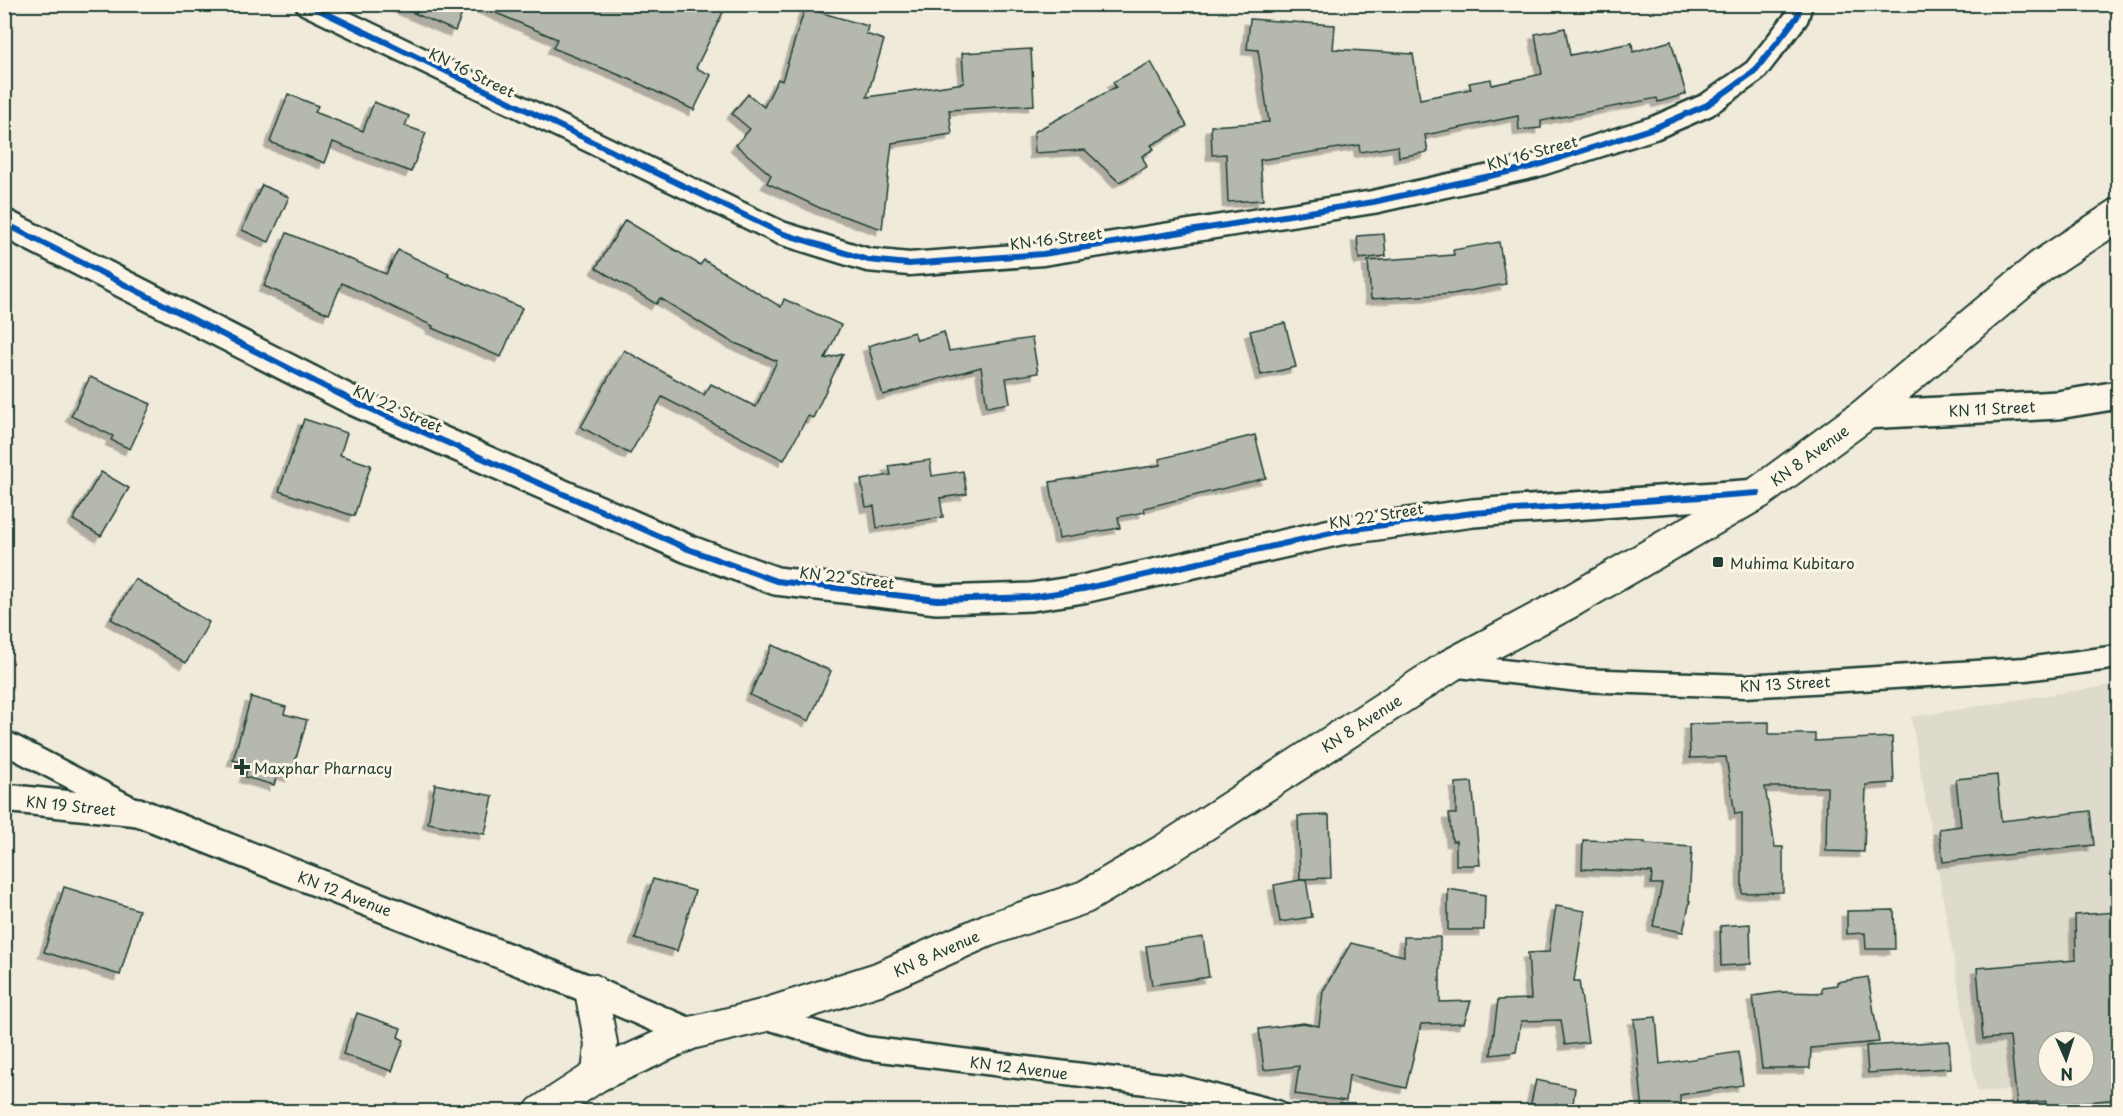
<svg xmlns="http://www.w3.org/2000/svg" width="2123" height="1116" font-family="'Playpen Sans',sans-serif">
	<style>
		.built { fill: #dedbcc; fill-rule: evenodd }
		.building { fill: #b5b9ad; stroke: #1f3d34; stroke-width: 1.5; fill-rule: evenodd; filter: url(#shadow) }
		.lines { fill: none; stroke-linecap: round; stroke-linejoin: round }
		.minor-casing { stroke: #1f3d34; stroke-width: 27 }
		.tertiary-casing { stroke: #1f3d34; stroke-width: 32 }
		.secondary-casing { stroke: #1f3d34; stroke-width: 36 }
		.minor { stroke: #fcf5e5; stroke-width: 22 }
		.tertiary { stroke: #fcf5e5; stroke-width: 27 }
		.secondary { stroke: #fcf5e5; stroke-width: 32 }
		.cycleway-casing { stroke: #fcf5e5; stroke-width: 10 }
		.cycleway { stroke: #0057b8; stroke-width: 6 }
		.poi-dot { fill: #1f3d34; stroke: #fcf5e5; stroke-width: 2 }
		.labels { text-anchor: middle; dominant-baseline: central; stroke-width: 6; stroke-linejoin: round; paint-order: stroke }
		.street-label { font-size: 15px; fill: #1f3d34; stroke: #fcf5e5 }
		.poi-label { font-size: 15px; fill: #1f3d34; stroke: #fcf5e5; text-anchor: start }
	</style>
	<defs>
		<filter id="shadow"><feDropShadow dx="-5.5" dy="5.5" stdDeviation="0" flood-color="#0004"/></filter>
	</defs>
	<rect width="100%" height="100%" fill="#efeada"/>
	<filter id="ink" filterUnits="userSpaceOnUse"><feTurbulence type="fractalNoise" baseFrequency=".0167" numOctaves="2"/><feDisplacementMap in="SourceGraphic" scale="12" xChannelSelector="R" yChannelSelector="G"/><feConvolveMatrix kernelMatrix="1 2 1 2 8 2 1 2 1" color-interpolation-filters="sRGB"/></filter>
	<g filter="url(#ink)">
		<path class="built" d="M2118,684v399l-141,9 -66,-375zM2048,1041h36v36h-36z"/>
		<g class="building">
			<path d="M393,4h73l-11,27z"/>
			<path d="M475,4h252l-31,64 15,7 -17,35 -60,-29 -81,-33 4,-9z"/>
			<path d="M805,8l63,18 -2,8 18,6 -17,57 97,-14 -2,-30 69,-4 3,56 -85,5 3,24 -60,9 -10,86 -60,-20 -55,-26 4,-8 -35,-30 14,-16 -18,-15 16,-20 16,13 14,-28 4,2z"/>
			<path d="M1250,19l85,6 -2,24 80,5 7,45 51,-10 -2,-6 22,-4 1,6 50,-11 -7,-40 30,-6 5,27 62,-12 1,9 38,-11 15,53 -28,8 -1,-4 -116,23v7l-22,2 -1,-14 -93,19 3,17 -29,5 -1,-11 -38,6 -1,-7 -99,15 3,40 -35,2 -2,-48 -14,1 -1,-29 58,-4 -11,-72 -11,-1z"/>
			<path d="M1151,62l36,64 -36,19 3,4 -12,7 5,11 -28,15 -34,-32 -50,3 -1,-21 82,-45 -3,-5z"/>
			<path d="M288,94l30,12 -3,6 48,19 11,-29 35,14 -4,10 21,7 -15,39 -78,-30 -8,21 -55,-21z"/>
			<path d="M262,185l27,12 -20,45 -27,-12z"/>
			<path d="M625,220l75,45 4,-5 77,47 3,-8 57,26 -16,34 18,-5 -30,64 -5,-2 -24,44 -122,-63 -32,57 -49,-27 43,-77 80,45 7,-11 45,23 21,-46 -47,-20 -70,-43 -4,6 -60,-36z"/>
			<path d="M287,233l99,41 12,-24 51,24 -1,2 74,32 -21,49 -69,-29 1,-2 -91,-43 -13,31 -65,-28z"/>
			<path d="M1384,234l2,22 -27,3 -2,-23z"/>
			<path d="M1499,242l7,42 -54,10 -81,5 -3,-38 86,-6 -1,-5z"/>
			<path d="M1285,323l11,44 -35,8 -11,-44z"/>
			<path d="M914,332l3,8 27,-8 5,19 83,-13 6,35 -32,5 4,25 -23,4 -6,-40 -98,28 -15,-49z"/>
			<path d="M90,377l61,27 -21,45 -19,-9 2,-4 -42,-20z"/>
			<path d="M304,419l43,14 -7,22 31,10 -17,51 -75,-25z"/>
			<path d="M1255,435l11,43 -122,30 1,4 -27,5 2,11 -61,10 -9,-56 110,-17 -1,-6z"/>
			<path d="M930,460l2,16 31,-5 4,23 -27,4 3,19 -66,11 -3,-22 -8,1 -5,-27 30,-5 -2,-9z"/>
			<path d="M101,472l28,16 -28,48 -28,-16z"/>
			<path d="M135,579l74,43 -23,41 -75,-44z"/>
			<path d="M772,645l59,26 -22,50 -59,-26z"/>
			<path d="M251,697l35,10 -2,7 23,6 -16,56 -13,-4 -4,13 -29,-8 4,-13 -16,-4z"/>
			<path d="M1769,722v12h46v7l77,-4 2,46 -28,2 -2,67 -38,-1 1,-64h-62l10,60h8v45l-41,1v-80l-7,1 -9,-57 -36,1 -1,-34z"/>
			<path d="M1997,775l4,46 89,-10 4,34 -151,17 -4,-33 22,-3 -5,-47z"/>
			<path d="M1472,782l8,83h-24v-24h-4l-3,-27h7v-31z"/>
			<path d="M435,784l58,12 -8,38 -57,-11z"/>
			<path d="M1329,815l2,63 -31,1 -2,-63z"/>
			<path d="M1583,840l62,2v2l47,3 -3,54h1l-7,31 -30,-6 9,-42h-11l1,-12 -70,-3z"/>
			<path d="M653,879l42,12 -18,60 -42,-12z"/>
			<path d="M1306,879l6,38 -32,5 -6,-37z"/>
			<path d="M64,887l75,23 -19,65 -76,-23z"/>
			<path d="M1448,889l37,6 -1,35h-36z"/>
			<path d="M1556,906l29,5 -11,70h5l9,61 -23,3 -4,-25 -40,1 -5,31 -25,3 7,-55 33,-1 -3,-46 21,-1z"/>
			<path d="M1894,910l1,39h-29l-1,-16 -18,1v-23z"/>
			<path d="M2118,912v187l-72,7v-5l-29,3 -7,-67 -27,2 -6,-71 99,-8 -1,-45zM2048,1041h36v36h-36z"/>
			<path d="M1750,924l1,40 -30,2 -1,-40z"/>
			<path d="M1203,937l6,40 -57,8 -6,-39z"/>
			<path d="M1404,937h36v65l31,-1 -7,22 -43,1 -15,64 -57,-13 -3,26 -51,-7 4,-28 -35,4 -5,-41 44,-6 16,3 4,-35 28,-48 53,13z"/>
			<path d="M1868,977l11,65 -68,6 -1,20h-48l-9,-72 28,-4 41,1v-6l15,-2v-3z"/>
			<path d="M357,1013l44,15 -3,9 6,3 -12,31 -49,-17z"/>
			<path d="M1656,1017l4,47 78,-12 5,33 -63,10v17h-37l-9,-93z"/>
			<path d="M1949,1041l2,27 -83,5 -2,-27z"/>
			<path d="M1536,1080l39,8 -3,24h-43z"/>
		</g>
		<g class="lines">
			<g class="minor-casing">
				<g id="minor">
					<path d="M307,4l474,229 87,27 41,4 134,-10 330,-52 162,-36 119,-38 53,-23 48,-34 42,-54 4,-13"/>
					<path d="M1451,665l128,15 166,6 280,-17 93,-12"/>
					<path d="M4,742l127,66"/>
					<path d="M762,1016l103,32 314,39 98,25"/>
				</g>
			</g>
			<g class="tertiary-casing">
				<g id="tertiary">
					<path d="M4,223l351,179 333,147 88,32 161,19 94,-3 52,-8 257,-58 133,-18 285,-20"/>
					<path d="M1864,415l194,-10 60,-10"/>
					<path d="M4,798l134,14 453,178 100,43"/>
				</g>
			</g>
			<g class="secondary-casing">
				<g id="secondary">
					<path d="M591,990l10,54 -3,31"/>
					<path d="M541,1112l57,-37 93,-42 71,-17 116,-37 110,-49 97,-33 80,-47 286,-185 122,-65 185,-107 106,-78 177,-149 77,-51"/>
				</g>
			</g>
			<use href="#minor" class="minor"/>
			<use href="#tertiary" class="tertiary"/>
			<use href="#secondary" class="secondary"/>
			<g class="cycleway-casing">
				<g id="cycleway">
					<path d="M307,4l474,229 87,27 41,4 134,-10 330,-52 162,-36 119,-38 53,-23 48,-34 42,-54 4,-13"/>
					<path d="M4,223l351,179 333,147 88,32 161,19 94,-3 52,-8 257,-58 133,-18 285,-20"/>
				</g>
			</g>
			<use href="#cycleway" class="cycleway"/>
		</g>
	</g>
	<g class="poi-dot">
		<rect x="1712" y="556" width="12" height="12" rx="3"/>
		<path d="M239 758h6v6h6v6h-6v6h-6v-6h-6v-6h6z"/>
	</g>
	<g class="labels">
		<g class="street-label">
			<text transform="translate(472 72) rotate(26)">KN 16 Street</text>
			<text transform="translate(1532 152) rotate(-15)">KN 16 Street</text>
			<text transform="translate(1056 238) rotate(-7)">KN 16 Street</text>
			<text transform="translate(398 408) rotate(24)">KN 22 Street</text>
			<text transform="translate(1992 408) rotate(-3)">KN 11 Street</text>
			<text transform="translate(1809 455) rotate(-36)">KN 8 Avenue</text>
			<text transform="translate(1376 515) rotate(-9)">KN 22 Street</text>
			<text transform="translate(847 577) rotate(7)">KN 22 Street</text>
			<text transform="translate(1785 683) rotate(-3)">KN 13 Street</text>
			<text transform="translate(1361 723) rotate(-33)">KN 8 Avenue</text>
			<text transform="translate(71 805) rotate(6)">KN 19 Street</text>
			<text transform="translate(345 893) rotate(21)">KN 12 Avenue</text>
			<text transform="translate(936 953) rotate(-24)">KN 8 Avenue</text>
			<text transform="translate(1019 1067) rotate(7)">KN 12 Avenue</text>
		</g>
		<g class="poi-label">
			<text x="1730" y="562">Muhima Kubitaro</text>
			<text x="254" y="767">Maxphar Pharnacy</text>
		</g>
	</g>
	<rect width="2123" height="1116" fill="none" stroke="#fcf5e5" stroke-width="24"/>
	<rect x="12" y="12" width="2099" height="1092" fill="none" stroke="#1f3d34" stroke-width="2" filter="url(#ink)"/>
	<g transform="translate(2066 1059) rotate(177)"><circle r="28" fill="#fcf5e5" stroke="#a4ab9e" stroke-width="1.5"/>
	<path d="M0-4.5L10 22L0 15L-10 22Z" fill="#1f3d34"/>
	<text y="-9" font-size="16" font-weight="bold" text-anchor="middle" fill="#1f3d34">N</text>
	</g>
</svg>
